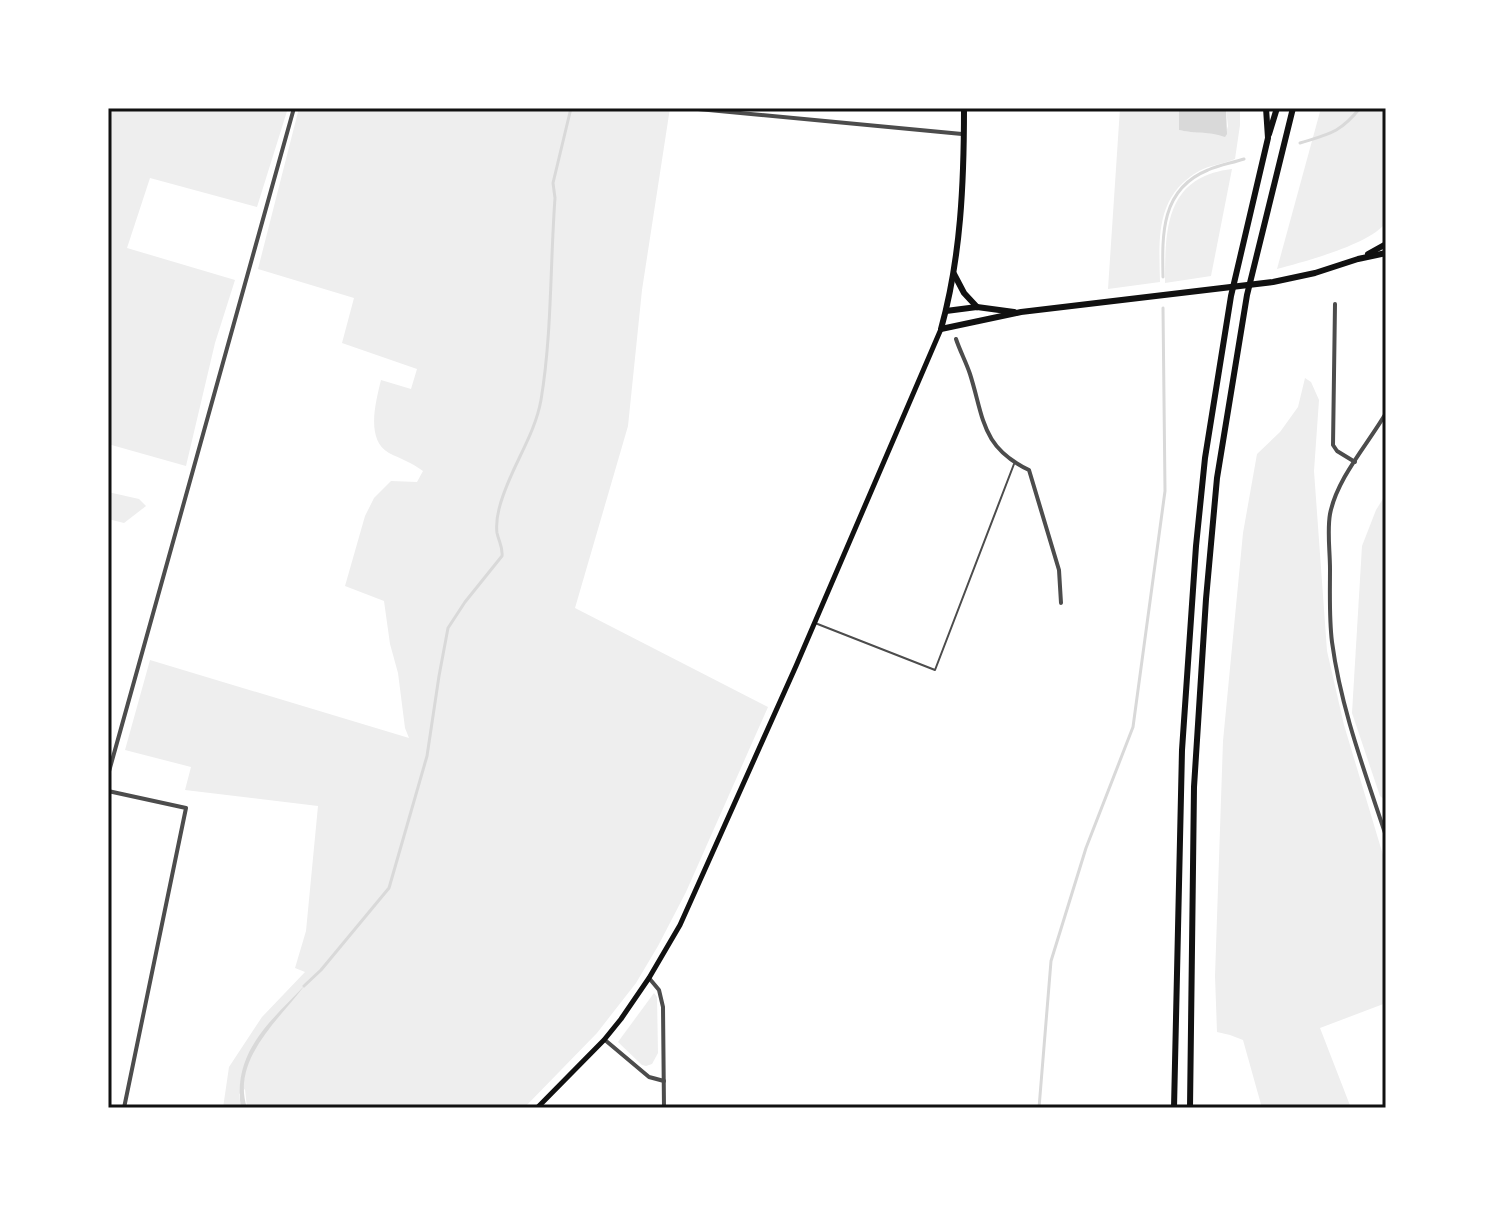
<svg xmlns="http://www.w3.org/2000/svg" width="1494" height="1216" font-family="'Exo 2',sans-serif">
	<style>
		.green { fill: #eee }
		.water { fill: #d9d9d9 }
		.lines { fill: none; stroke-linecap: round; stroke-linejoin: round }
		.stream { stroke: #d9d9d9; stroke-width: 3 }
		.service { stroke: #4c4c4c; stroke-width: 2 }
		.minor { stroke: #4c4c4c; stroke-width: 4 }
		.secondary { stroke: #111; stroke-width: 5 }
		.primary { stroke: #111; stroke-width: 6 }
		.neatline { fill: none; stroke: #111; stroke-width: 3 }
	</style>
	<rect width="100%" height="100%" fill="#fff"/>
	<g class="green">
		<path d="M108,108h180l-31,99 -107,-29 -23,70 108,32 -20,63 -29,123 -78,-22z"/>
		<path d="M299,108h371l-28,182 -14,136 -53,182 193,99 -82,185 -28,54 -22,37 -39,50 -73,75h-277l-2,-19 -6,5 2,14h-18l6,-41 33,-50 43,-45 -10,-4 11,-37 12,-125 -133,-16 6,-23 -66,-17 25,-90 259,78 -4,-10 -7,-55 -8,-29 -6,-43 -39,-15 20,-70 9,-18 17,-17 26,1 6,-11c-12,-9 -22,-12 -34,-18 -24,-13 -13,-52 -8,-73l30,9 6,-20 -75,-26 12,-45 -96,-29z"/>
		<path d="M1120,108h59v22c16,4 31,1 46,6l3,-10 -2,-18h14v17l-5,34c-12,5 -25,6 -36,12 -44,25 -40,68 -39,111l-52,7z"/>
		<path d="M1321,108h65v114c-14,22 -83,40 -109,47z"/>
		<path d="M1232,169l-21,107 -46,7c0,-54 0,-106 67,-114z"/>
		<path d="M1305,378l6,4 8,18 -5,71 13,180 17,74 42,140v138l-66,25 31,80h-89l-19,-68 -13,-5 -13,-3 -2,-56 8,-235 20,-208 14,-79 23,-22 18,-25z"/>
		<path d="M108,492l31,7 7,7 -22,17 -16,-4z"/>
		<path d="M1386,494v307l-6,-5 -28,-83 10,-167 14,-36z"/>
		<path d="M654,993l3,4 1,56 -6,11 -6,2 -4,-1 -24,-23z"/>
	</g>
	<g class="water">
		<path d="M1179,108h47l1,26 -2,3c-15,-6 -30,-3 -46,-7z"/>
		<path d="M305,985c-26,35 -74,74 -58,123h-6c-9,-56 29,-86 64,-123z"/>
	</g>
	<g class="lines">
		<g class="stream">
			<path d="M1300,143c29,-9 40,-10 60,-35"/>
			<path d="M1163,277c-1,-43 -2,-88 45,-107 11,-5 24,-7 36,-11"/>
			<path d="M304,986l17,-16 68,-82 38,-132 12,-80 9,-48 17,-26 37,-46c1,-9 -3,-14 -5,-23 -1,-8 0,-16 2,-24 9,-38 35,-70 42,-109 11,-66 9,-134 14,-202l-2,-15 18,-75"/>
			<path d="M1039,1108l12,-147 35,-113 47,-121 32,-236 -2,-183"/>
		</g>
		<path class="service" d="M815,623l120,47 79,-206"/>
		<g class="minor">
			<path d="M698,109l264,25"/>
			<path d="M1335,304l-2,141 4,6 18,11"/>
			<path d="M956,339c4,12 10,23 14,35 14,44 11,73 59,96l30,100 2,33"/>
			<path d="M1386,413c-18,31 -49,65 -56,101 -3,17 0,37 0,55 0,24 -1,49 2,73 9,67 33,130 54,194"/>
			<path d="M108,775l186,-667"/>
			<path d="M108,791l78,17 -62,300"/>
			<path d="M649,978l10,12 4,17 1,101"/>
			<path d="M605,1040l44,37 15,4"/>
		</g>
		<path class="secondary" d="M537,1108l67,-68 17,-21 28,-41 31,-53 116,-259 145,-337"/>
		<g class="primary">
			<path d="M964,108c0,74 -3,149 -23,221l80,-17 252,-30 42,-9 43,-14 28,-6"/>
			<path d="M1269,134l8,-26"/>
			<path d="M1368,254l18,-10"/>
			<path d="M954,274l10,19 13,14"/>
			<path d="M946,311l31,-4 37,5"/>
			<path d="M1174,1108l8,-358 14,-204 9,-88 26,-162 37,-158 -2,-30"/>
			<path d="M1190,1108l4,-321 12,-188 11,-121 30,-183 46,-187"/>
		</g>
	</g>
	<rect width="1494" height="1216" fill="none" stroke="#ffffff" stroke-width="220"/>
	<rect x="110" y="110" width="1274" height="996" class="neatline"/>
</svg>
